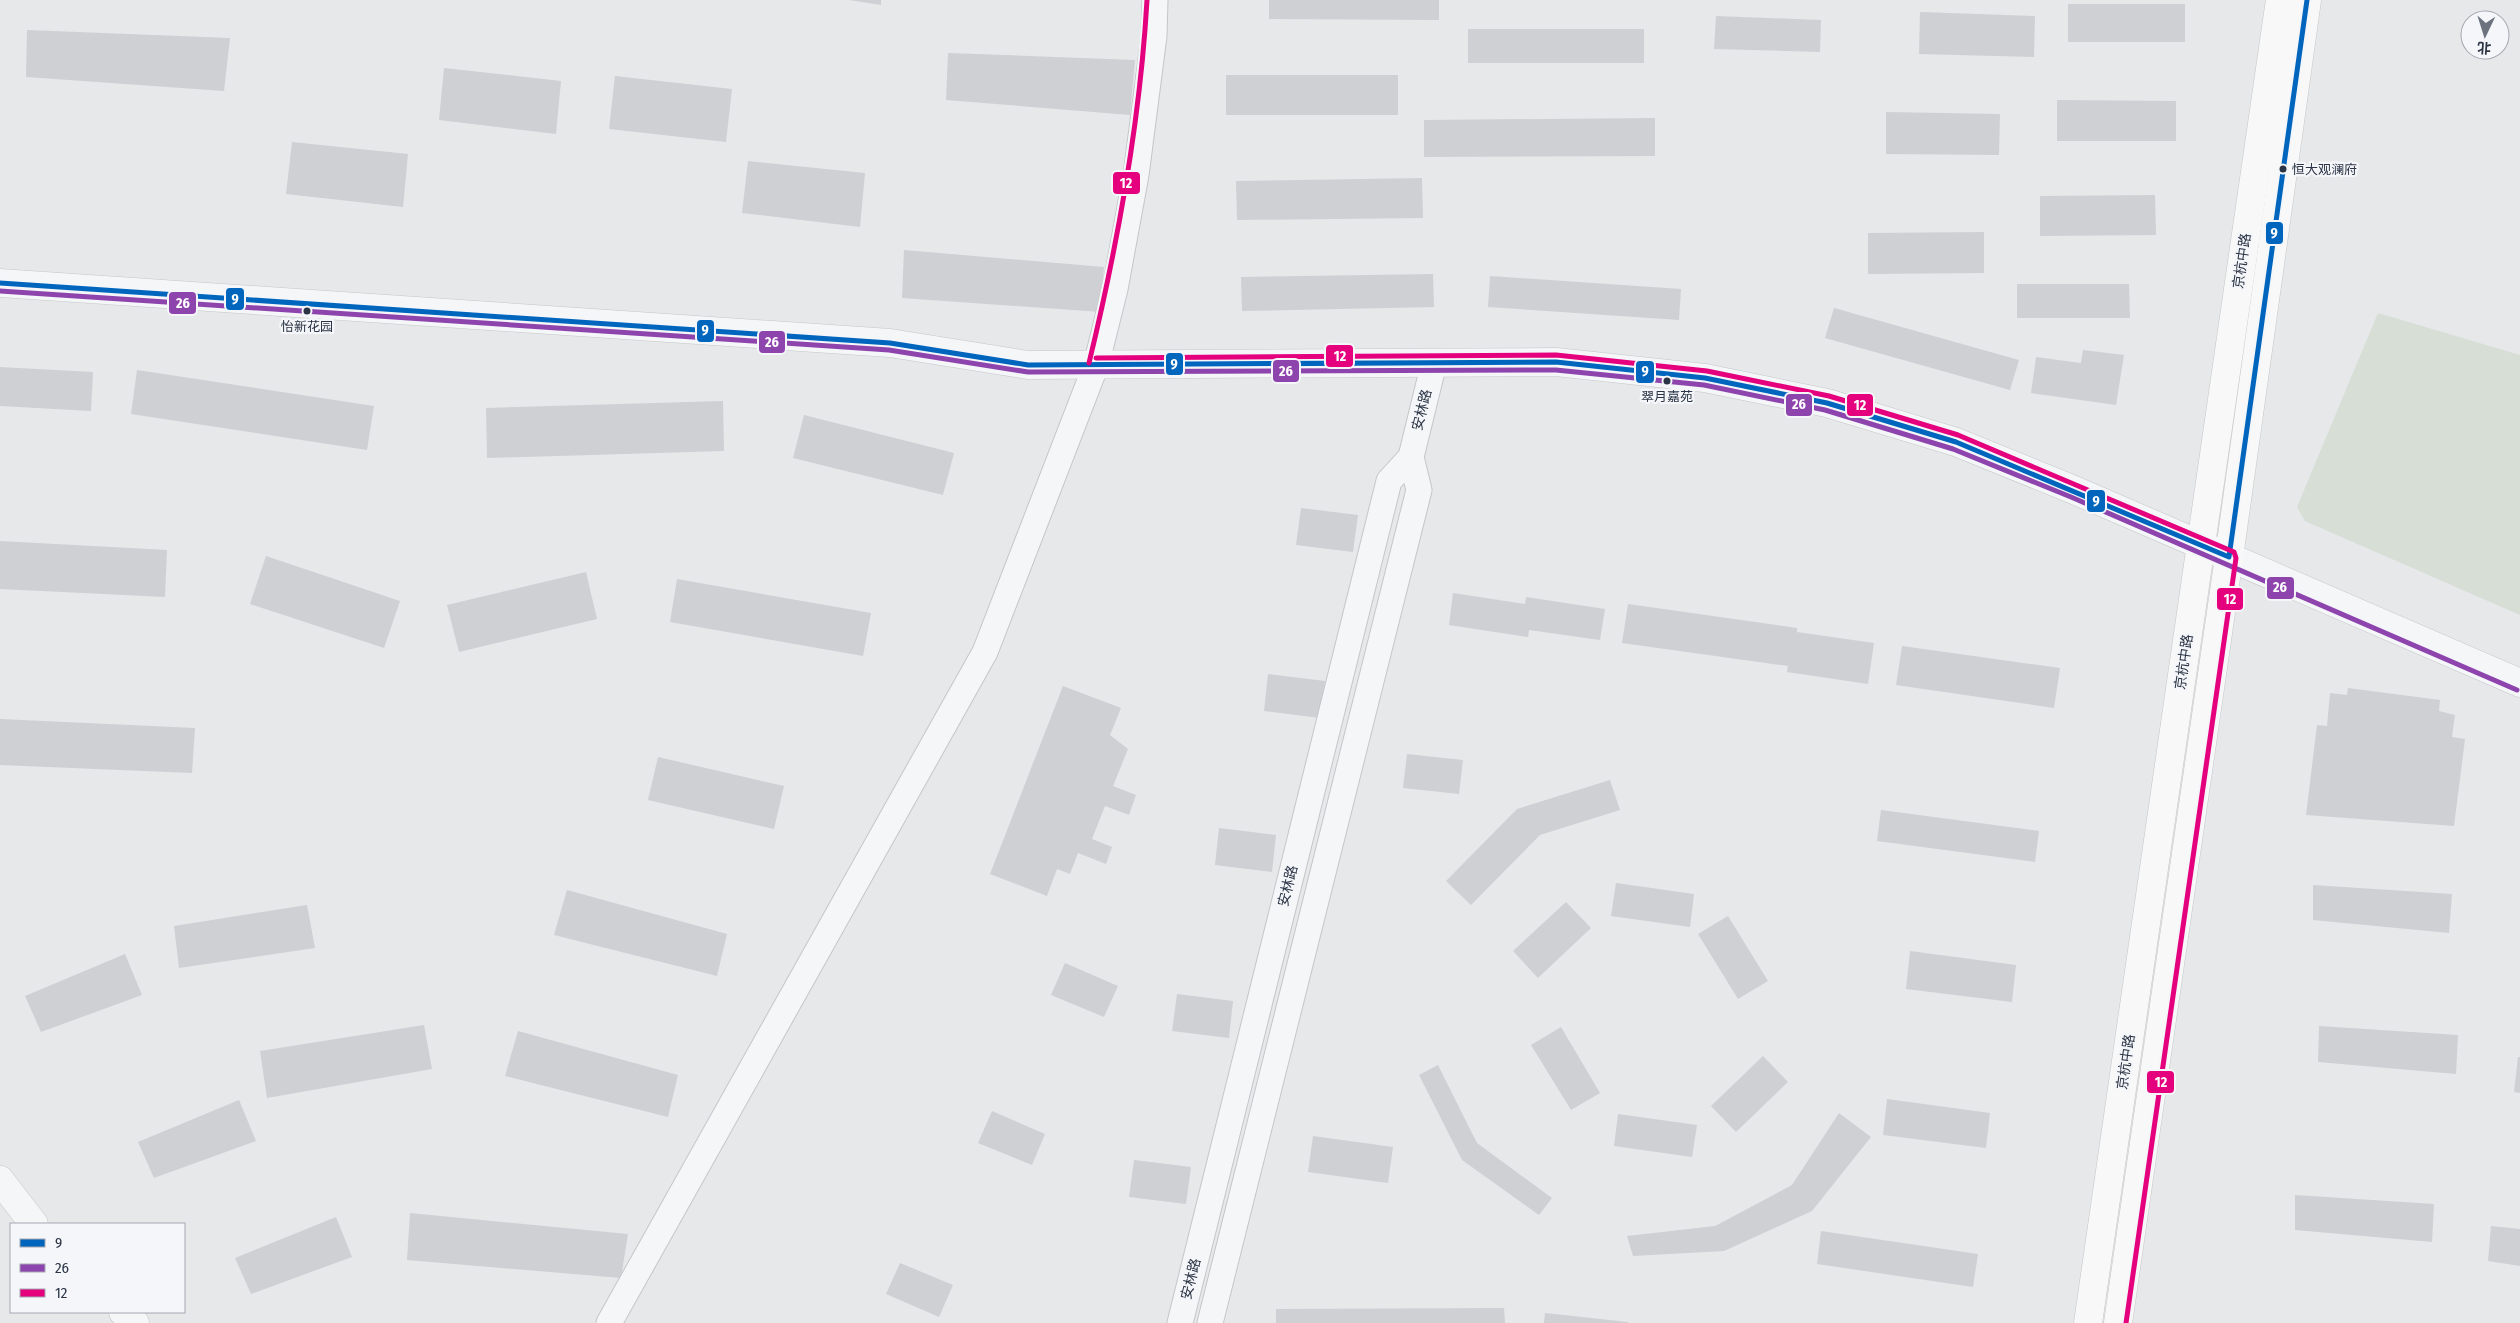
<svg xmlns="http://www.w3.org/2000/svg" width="2520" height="1323" font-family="'Fira Sans Condensed','Noto Sans SC',sans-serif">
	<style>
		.green { fill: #d6ded6 }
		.building { fill: #ced0d3 }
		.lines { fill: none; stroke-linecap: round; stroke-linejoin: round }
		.minor-casing { stroke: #c4c6c8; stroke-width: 27 }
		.tertiary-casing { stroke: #c4c6c8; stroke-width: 29 }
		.secondary-casing { stroke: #c4c6c8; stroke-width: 29 }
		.minor { stroke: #f5f6f7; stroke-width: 25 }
		.tertiary { stroke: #f5f6f7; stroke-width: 28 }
		.secondary { stroke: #f8f8f8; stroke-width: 28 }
		.bus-1-casing { stroke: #f4f6f9; stroke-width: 9 }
		.bus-2-casing { stroke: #f4f6f9; stroke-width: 9 }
		.bus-3-casing { stroke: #f4f6f9; stroke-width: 9 }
		.bus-1 { stroke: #0065bd; stroke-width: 5 }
		.bus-2 { stroke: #8e44ad; stroke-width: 5 }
		.bus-3 { stroke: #e5007d; stroke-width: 5 }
		.bus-dot { fill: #2b3445; stroke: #f4f6f9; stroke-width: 2 }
		.labels { text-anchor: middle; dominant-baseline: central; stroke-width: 4.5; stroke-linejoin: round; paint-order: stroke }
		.bus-label { font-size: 13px; fill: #2b3445; stroke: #f4f6f9 }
		.street-label { font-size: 14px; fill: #2b3445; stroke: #f4f6f9 }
		.line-badge { stroke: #f4f6f9; stroke-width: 2 }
		.badge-label { font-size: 14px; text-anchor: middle; font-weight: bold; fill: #fff }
	</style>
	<rect width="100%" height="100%" fill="#e6e8ea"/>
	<path class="green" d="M2378,313l142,42v260l-215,-94 -8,-14z"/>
	<g class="building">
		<path d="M849,0h32v5z"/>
		<path d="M1269,0h170v20l-170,-1z"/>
		<rect x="2068" y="4" width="117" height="38"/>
		<path d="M1920,12l115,4 -1,41 -115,-3z"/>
		<path d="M1716,16l105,4 -1,32 -106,-3z"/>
		<rect x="1468" y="29" width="176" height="34"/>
		<path d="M27,30l203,8 -6,53 -198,-14z"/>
		<path d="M948,53l187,7 -5,55 -184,-15z"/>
		<path d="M444,68l117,13 -5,53 -117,-14z"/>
		<rect x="1226" y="75" width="172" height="40"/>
		<path d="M615,76l117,13 -6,53 -117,-13z"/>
		<path d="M2057,100l119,1v40h-119z"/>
		<path d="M1886,112l114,2 -1,41 -113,-1z"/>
		<path d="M1655,118v38l-231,1v-37z"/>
		<path d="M292,142l116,12 -5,53 -117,-13z"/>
		<path d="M748,161l117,12 -5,54 -118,-14z"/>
		<path d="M1422,178l1,40 -186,2 -1,-39z"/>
		<path d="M2155,195l1,40 -116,1v-40z"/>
		<path d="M1984,232v41l-116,1v-41z"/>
		<path d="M904,250l200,17 -3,45 -199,-14z"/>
		<path d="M1433,274l1,33 -192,4 -1,-34z"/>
		<path d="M1490,276l191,13 -2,31 -191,-13z"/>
		<path d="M2017,284h112l1,34h-113z"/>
		<path d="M1834,308l185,52 -9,30 -185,-52z"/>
		<path d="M2083,350l41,5 -8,50 -85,-12 5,-36 45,6z"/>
		<path d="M0,367l93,5 -2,39 -91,-5z"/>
		<path d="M137,370l237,36 -7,44 -236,-36z"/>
		<path d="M723,401l1,50 -237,7 -1,-50z"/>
		<path d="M804,415l150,38 -11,42 -150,-37z"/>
		<path d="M1301,508l57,7 -5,37 -57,-7z"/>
		<path d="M0,541l167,9 -2,47 -165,-8z"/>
		<path d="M266,556l134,45 -16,47 -134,-44z"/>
		<path d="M586,572l11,47 -138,33 -12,-47z"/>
		<path d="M677,579l194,34 -8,43 -193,-34z"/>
		<path d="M1453,593l72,11 1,-7 79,12 -5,31 -71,-10 -1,7 -79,-12z"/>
		<path d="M1628,604l169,24v4l77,11 -6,41 -81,-12 1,-6 -166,-23z"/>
		<path d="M1902,646l158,22 -6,40 -158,-23z"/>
		<path d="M1268,674l57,7 -5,37 -56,-7z"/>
		<path d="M1063,686l58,22 -11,27 18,14 -15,37 23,9 -7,20 -24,-9 -13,33 20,8 -6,17 -28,-11 -8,21 -13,-5 -10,27 -57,-22z"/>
		<path d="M2348,688l92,12 -1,11 16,4 -3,22 13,2 -11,87 -148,-11 11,-90 10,1 3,-33 17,2z"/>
		<path d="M0,719l195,9 -3,45 -192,-8z"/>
		<path d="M1407,754l56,6 -4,34 -56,-6z"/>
		<path d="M658,757l126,29 -10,43 -126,-29z"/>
		<path d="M1610,780l10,30 -80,25 -69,70 -25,-24 71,-72z"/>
		<path d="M1881,810l158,21 -4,31 -158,-21z"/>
		<path d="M1219,828l57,7 -4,37 -57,-7z"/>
		<path d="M1616,883l78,11 -4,33 -79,-11z"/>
		<path d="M2313,885l139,9 -3,39 -136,-13z"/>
		<path d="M567,890l160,44 -10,42 -163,-41z"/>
		<path d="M1566,902l25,26 -53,50 -25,-27z"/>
		<path d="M307,905l8,43 -136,20 -5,-42z"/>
		<path d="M1728,916l40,65 -30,18 -40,-65z"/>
		<path d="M1910,951l106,14 -4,37 -106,-13z"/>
		<path d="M125,954l17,41 -101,37 -16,-36z"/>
		<path d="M1065,963l53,23 -14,31 -53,-22z"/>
		<path d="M1177,994l56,7 -4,37 -57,-7z"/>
		<path d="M424,1025l8,44 -165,29 -7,-47z"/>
		<path d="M2319,1026l139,9 -2,39 -138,-12z"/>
		<path d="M1561,1027l39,66 -29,17 -40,-65z"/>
		<path d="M518,1031l160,44 -10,42 -163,-41z"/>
		<path d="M1763,1056l25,26 -52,50 -25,-26z"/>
		<path d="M2518,1057h2v36l-6,-1z"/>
		<path d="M1438,1065l39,78 75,55 -13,17 -77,-55 -43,-85z"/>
		<path d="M1887,1099l103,14 -4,35 -103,-13z"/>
		<path d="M239,1100l17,41 -102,37 -16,-36z"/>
		<path d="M992,1111l53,23 -13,31 -54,-22z"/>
		<path d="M1839,1113l32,24 -59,74 -88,40 -91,5 -6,-20 88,-10 77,-41z"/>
		<path d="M1618,1114l79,11 -5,32 -78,-11z"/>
		<path d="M1313,1136l80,11 -5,36 -80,-11z"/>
		<path d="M1134,1160l57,7 -5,37 -57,-7z"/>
		<path d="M2295,1195l139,9 -2,38 -137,-12z"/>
		<path d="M410,1213l218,21 -7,44 -214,-18z"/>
		<path d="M336,1217l16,40 -101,37 -16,-36z"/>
		<path d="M2491,1226l29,3v37l-32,-5z"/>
		<path d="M1821,1231l157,23 -5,33 -156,-23z"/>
		<path d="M900,1263l53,22 -14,32 -53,-23z"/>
		<path d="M1504,1308l1,15h-229v-14z"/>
		<path d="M1545,1313l83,9v1h-84z"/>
	</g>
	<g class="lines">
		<g class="minor-casing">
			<g id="minor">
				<path d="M609,1323l376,-671 111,-287 19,-76 21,-114 18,-139 1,-36"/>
				<path d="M1180,1323l209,-842 22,-24 23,-94"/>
				<path d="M1210,1323l209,-833 -8,-33"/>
			</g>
		</g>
		<g class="tertiary-casing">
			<g id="tertiary">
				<path d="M0,283l890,60 138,22 528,-3 149,16 122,25 129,39 118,48 446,193"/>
				<path d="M0,1180l34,44"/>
				<path d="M123,1312l12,11"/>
			</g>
		</g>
		<g class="secondary-casing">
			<g id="secondary">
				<path d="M2088,1323l192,-1323"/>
				<path d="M2118,1323l111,-766 78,-557"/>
			</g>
		</g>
		<use href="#minor" class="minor"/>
		<use href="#tertiary" class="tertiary"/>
		<use href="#secondary" class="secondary"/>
		<g class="bus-1-casing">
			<path id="bus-1" d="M0,283l890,60 138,22 528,-3 149,16 122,25 129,39 273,115 78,-557"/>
		</g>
		<g class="bus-2-casing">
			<path id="bus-2" d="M0,291l889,59 139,22 528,-2 148,15 121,25 128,39 118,48 446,193"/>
		</g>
		<g class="bus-3-casing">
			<g id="bus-3">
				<path d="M1096,358l460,-3 151,16 122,25 129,39 276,117 2,6 -110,765"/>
				<path d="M1089,363c29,-120 51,-240 58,-363"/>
			</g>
		</g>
		<use href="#bus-1" class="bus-1"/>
		<use href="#bus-2" class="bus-2"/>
		<use href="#bus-3" class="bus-3"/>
	</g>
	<g class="bus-dot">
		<circle cx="2283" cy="169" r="4.5"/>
		<circle cx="307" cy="311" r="4.5"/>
		<circle cx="1667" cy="381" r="4.5"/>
	</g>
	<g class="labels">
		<g class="bus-label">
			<text x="2292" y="169" text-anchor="start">恒大观澜府</text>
			<text x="307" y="326">怡新花园</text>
			<text x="1667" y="396">翠月嘉苑</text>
		</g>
		<g class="street-label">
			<text transform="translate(2242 261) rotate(-82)">京杭中路</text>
			<text transform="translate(1422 410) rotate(-76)">安林路</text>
			<text transform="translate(2184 662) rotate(-82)">京杭中路</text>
			<text transform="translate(1288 886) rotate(-76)">安林路</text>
			<text transform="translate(2126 1062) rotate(-82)">京杭中路</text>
			<text transform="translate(1191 1279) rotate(-76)">安林路</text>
		</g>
	</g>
	<g class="line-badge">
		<rect x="1112" y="171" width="29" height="24" rx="5" fill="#e5007d"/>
		<rect x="2265" y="221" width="19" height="24" rx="5" fill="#0065bd"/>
		<rect x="225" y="287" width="20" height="24" rx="5" fill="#0065bd"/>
		<rect x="168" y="291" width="29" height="24" rx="5" fill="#8e44ad"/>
		<rect x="696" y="319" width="19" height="24" rx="5" fill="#0065bd"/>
		<rect x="758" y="330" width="28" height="24" rx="5" fill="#8e44ad"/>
		<rect x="1325" y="344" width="29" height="24" rx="5" fill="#e5007d"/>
		<rect x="1165" y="352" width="19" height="24" rx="5" fill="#0065bd"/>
		<rect x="1272" y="359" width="28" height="24" rx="5" fill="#8e44ad"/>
		<rect x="1635" y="360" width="20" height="24" rx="5" fill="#0065bd"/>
		<rect x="1785" y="393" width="28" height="24" rx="5" fill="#8e44ad"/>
		<rect x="1846" y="393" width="28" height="24" rx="5" fill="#e5007d"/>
		<rect x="2086" y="489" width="20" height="24" rx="5" fill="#0065bd"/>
		<rect x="2266" y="576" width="29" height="24" rx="5" fill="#8e44ad"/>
		<rect x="2216" y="587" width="28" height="24" rx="5" fill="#e5007d"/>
		<rect x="2146" y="1070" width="29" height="24" rx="5" fill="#e5007d"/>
	</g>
	<g class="badge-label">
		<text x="1126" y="188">12</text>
		<text x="2274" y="238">9</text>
		<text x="235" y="304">9</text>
		<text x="183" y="308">26</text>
		<text x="705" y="335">9</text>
		<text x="772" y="347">26</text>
		<text x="1340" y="361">12</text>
		<text x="1174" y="369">9</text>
		<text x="1286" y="376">26</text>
		<text x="1645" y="376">9</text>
		<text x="1799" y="409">26</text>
		<text x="1860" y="410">12</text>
		<text x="2096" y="506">9</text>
		<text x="2280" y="592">26</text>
		<text x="2230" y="604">12</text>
		<text x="2161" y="1087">12</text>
	</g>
	<rect x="10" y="1223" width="175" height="90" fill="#f4f6f9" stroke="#a4a8b1"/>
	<rect x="20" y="1239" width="25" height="8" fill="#0065bd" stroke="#a4a8b1"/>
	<text x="55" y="1248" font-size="15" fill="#2b3445">9</text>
	<rect x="20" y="1264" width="25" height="8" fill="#8e44ad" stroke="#a4a8b1"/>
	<text x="55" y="1273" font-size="15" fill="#2b3445">26</text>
	<rect x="20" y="1289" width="25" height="8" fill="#e5007d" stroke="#a4a8b1"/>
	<text x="55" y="1298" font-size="15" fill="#2b3445">12</text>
	<g transform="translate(2485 35) rotate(184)"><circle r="24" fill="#f4f6f9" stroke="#a4a8b1"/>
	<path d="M0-4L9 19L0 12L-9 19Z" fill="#6c737f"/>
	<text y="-8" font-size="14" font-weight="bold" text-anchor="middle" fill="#2b3445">北</text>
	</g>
</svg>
